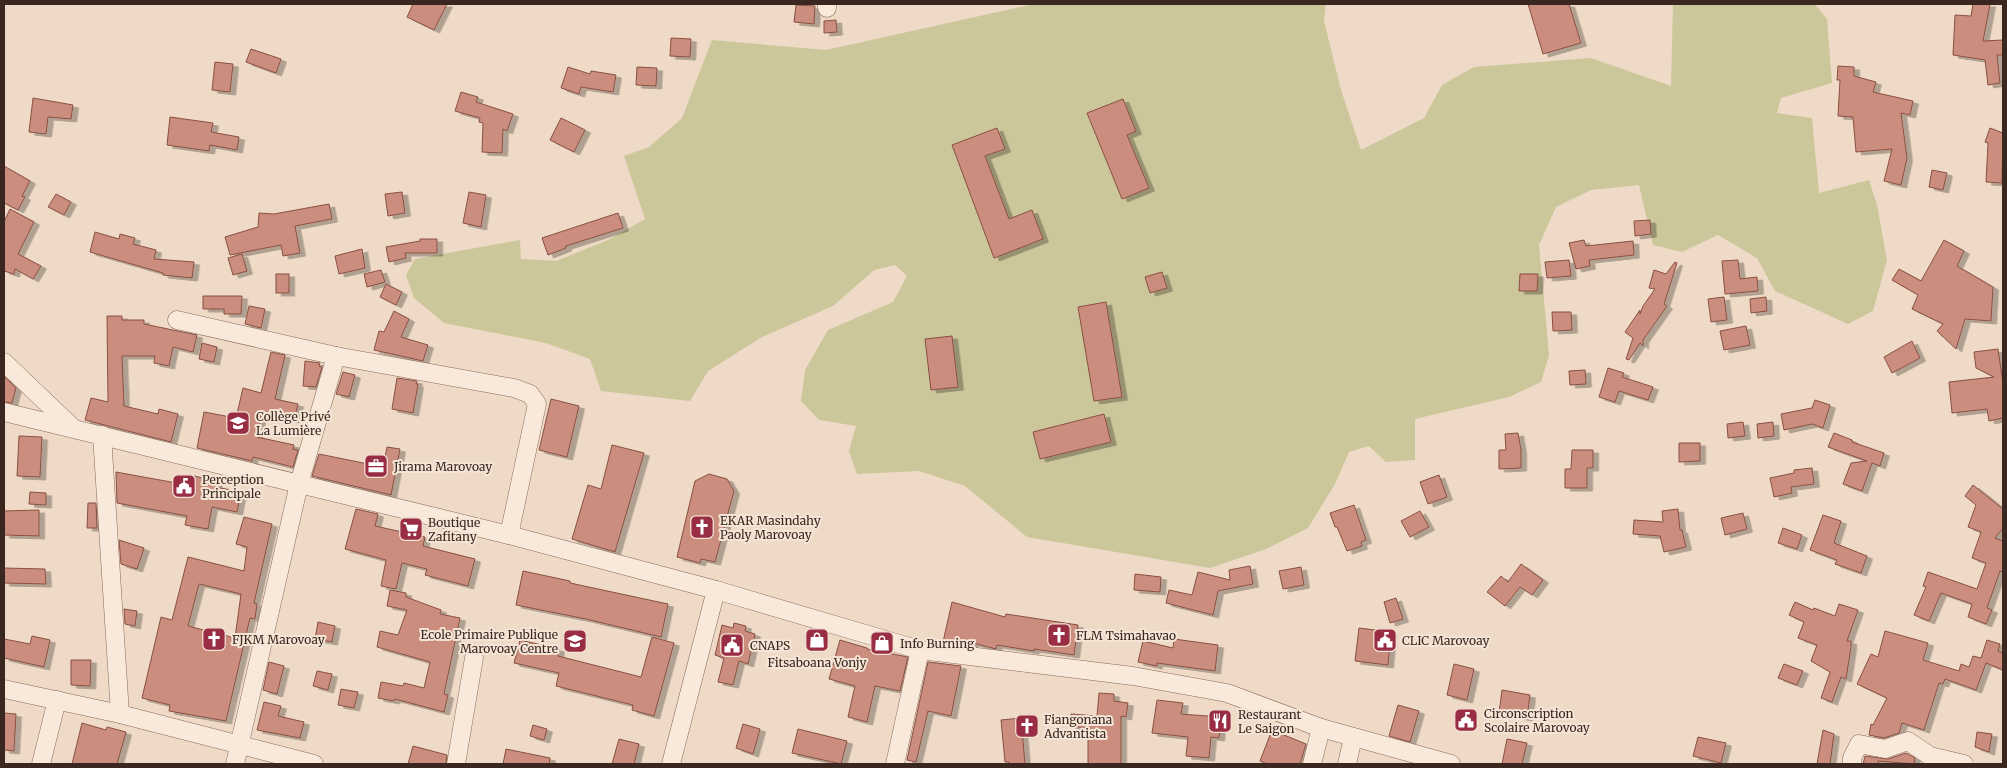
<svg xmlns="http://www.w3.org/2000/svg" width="2007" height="768" font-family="Merriweather,serif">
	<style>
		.green { fill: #ccc79a }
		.building { fill: #cb8d7d; stroke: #884f42; fill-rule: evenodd; filter: url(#shadow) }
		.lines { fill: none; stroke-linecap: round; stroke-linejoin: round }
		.minor-casing { stroke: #896a5c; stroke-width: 19 }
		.minor { stroke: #f9e9da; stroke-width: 18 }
		.labels { text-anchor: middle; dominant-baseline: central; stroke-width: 4; stroke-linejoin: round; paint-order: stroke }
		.poi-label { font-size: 12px; fill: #3a271f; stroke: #f5e5d6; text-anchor: start }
	</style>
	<defs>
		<filter id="shadow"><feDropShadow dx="5.5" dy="3" stdDeviation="0" flood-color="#0004"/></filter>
	</defs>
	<rect width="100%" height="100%" fill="#eedac6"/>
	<path class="green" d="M1034,4h292l-2,17 17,69 20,60 63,-32 18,-33 32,-18 117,-9 80,28 2,-82h142l12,15 5,64 -51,15 -4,15 35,5 7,75 50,-13 8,25 10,55 -14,51 -25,13 -73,-33 -18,-33 -39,-23 -36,17 -29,-7 -14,-60 -48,5 -35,17 -17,38 10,110 -8,27 -32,15 -94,22v41l-29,2 -17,-16 -20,6 -14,32 -27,44 -42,21 -56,19 -183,-31 -62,-51 -46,-15 -62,3 -8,-23 7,-25 -37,-6 -18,-19 4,-31 23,-40 65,-28 14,-26 -12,-11 -21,5 -41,36 -71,31 -54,34 -18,30 -89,-10 -11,-32 -44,-16 -102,-20 -30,-25 -8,-23 9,-16 105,-19 1,19 35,2 52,-21 37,-21 -21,-63 25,-9 33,-29 30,-78 114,10z"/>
	<g class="building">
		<path d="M413,4h34l-13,26 -27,-13z"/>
		<path d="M1528,4h41l12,39 -38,11z"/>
		<path d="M1973,4h17l-7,37 20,-1v15h-6l3,28 -12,2 -3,-25 -32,-5 2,-40 16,1z"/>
		<path d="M796,5l19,1 -1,18 -20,-2z"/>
		<path d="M836,20l1,12 -13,1v-12z"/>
		<path d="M671,38l20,1 -1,18 -20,-1z"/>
		<path d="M251,49l30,10 -5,14 -30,-11z"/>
		<path d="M215,62l18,2 -3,28 -18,-2z"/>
		<path d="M1838,66l16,1v9l22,6 -3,10 40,9 -3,14 -9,-2 6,45 -6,27 -17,-4 8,-32 -36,3 -3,-35 -15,-1 2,-36h-3z"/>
		<path d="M568,67l22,7 1,-3 25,4 -3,17 -32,-5 -2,7 -18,-6z"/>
		<path d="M637,67l20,1 -1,18 -20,-1z"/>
		<path d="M461,92l17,5 -2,5 37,12 -6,17 -4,-2 -1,24 -20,-1 1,-29 -4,-1 1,-4 -25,-7z"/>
		<path d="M33,98l40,7 -2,14 -23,-2 -2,17 -17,-2z"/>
		<path d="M1123,99l13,32 -9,4 22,53 -27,11 -35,-86z"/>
		<path d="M170,117l43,6 -2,9 28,5 -2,13 -27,-5 -1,6 -42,-6z"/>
		<path d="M561,118l24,12 -11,22 -24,-12z"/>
		<path d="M997,128l8,21 -20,7 24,63 23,-9 11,29 -49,19 -42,-113z"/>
		<path d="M1990,128l13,5 -1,50 -16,-1 2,-39 -3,-1z"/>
		<path d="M4,166l26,15 -8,15 3,1 -7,13 -14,-7z"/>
		<path d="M1932,170l15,3 -4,17 -14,-3z"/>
		<path d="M402,192l3,21 -17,3 -3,-22z"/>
		<path d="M469,192l17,3 -5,32 -18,-4z"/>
		<path d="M56,194l15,8 -7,13 -16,-8z"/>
		<path d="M329,204l3,15 -37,7 5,27 -17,3 -2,-11 -51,10 -5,-18 33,-10 1,-14 15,1z"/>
		<path d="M10,209l24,13 -16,32 23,12 -8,13 -18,-10 -1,5 -10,-3v-49z"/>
		<path d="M618,213l5,15 -57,18v2l-18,7 -6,-17z"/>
		<path d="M1650,220l1,14 -16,2 -1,-15z"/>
		<path d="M95,232l24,7 1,-5 15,4 -2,6 23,6 -2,9 40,3 -2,16 -29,-3v-2l-73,-21z"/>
		<path d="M420,239h17v14h-32l1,5 -17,4 -3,-15 34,-6z"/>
		<path d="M1584,240l2,6 47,-5 1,14 -45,5 1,6 -14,3 -7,-26z"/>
		<path d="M1944,240l20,11 -7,15 36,21 -2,34 -26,-2 -9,30 -19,-18 6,-7 -31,-15 6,-14 -26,-15 7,-11 22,12z"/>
		<path d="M362,249l3,19 -26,6 -4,-18z"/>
		<path d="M242,254l5,17 -14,4 -5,-17z"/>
		<path d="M1569,260l2,16 -24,2 -2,-16z"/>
		<path d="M1738,260l2,19 17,-2 1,14 -33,3 -3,-33z"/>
		<path d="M1675,262l2,1 -13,41 3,2 -24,34v6l-3,-3 -11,17 -3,-1 7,-21 -8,-6 15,-22v4l3,-8 12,-17 -6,-1 5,-18 12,4z"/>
		<path d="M381,270l4,12 -18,5 -3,-13z"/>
		<path d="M1162,272l5,16 -17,5 -5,-16z"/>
		<rect x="276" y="274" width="13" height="19"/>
		<path d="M1520,274h18l-1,17h-18z"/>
		<path d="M386,284l16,8 -6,13 -16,-8z"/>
		<path d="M203,296h39l-1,18h-17v-5h-21z"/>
		<path d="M1724,297l3,23 -16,2 -3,-23z"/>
		<path d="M1766,297l1,14 -16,2 -1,-14z"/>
		<path d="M1106,302l16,95 -28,4 -16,-94z"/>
		<path d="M249,306l16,3 -4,19 -16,-4z"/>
		<path d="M394,311l15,8 -8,18 27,8 -5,16 -49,-11 5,-19 5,1z"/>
		<path d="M1552,312h19l1,18 -19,1z"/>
		<path d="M107,316h15v4h22v4l53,11 -4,17 -20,-5 -4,19 -15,-3 1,-7h-33l2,50 34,8 1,-5 19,5 -7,28 -86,-22 6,-22 17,4z"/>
		<path d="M1746,326l4,19 -26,5 -4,-19z"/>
		<path d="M952,336l6,51 -27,3 -6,-51z"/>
		<path d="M1912,341l8,17 -28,15 -8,-16z"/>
		<path d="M202,343l15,4 -3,15 -15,-3z"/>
		<path d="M1998,349l5,34v35l-14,3 -2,-12 -35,4 -3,-31 45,-5 -18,-9 -2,-16z"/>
		<path d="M271,352l14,3 -10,44 23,5 -4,16 -33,-7 -4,24 37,8 -1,4 5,1 -5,17 -40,-10 -1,4 -55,-13 7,-36 32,6 7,-30 18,5z"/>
		<path d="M305,361l15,2 -1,3 3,1 -6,20 -13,-1z"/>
		<path d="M1608,368l16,5 -2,4 31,10 -5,13 -29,-9 -4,11 -16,-5z"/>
		<path d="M1585,370l1,14 -16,1 -1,-14z"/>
		<path d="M343,372l12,3 -6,22 -13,-3z"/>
		<path d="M4,376l12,12 -4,15 -8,-1z"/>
		<path d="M397,378l20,3 -1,3h2l-5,29 -21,-4z"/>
		<path d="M551,399l28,7 -12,51 -28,-7z"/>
		<path d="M1815,400l15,5 -7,23 -11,-4 -28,6 -3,-16 31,-6z"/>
		<path d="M1104,414l7,28 -71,17 -7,-27z"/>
		<path d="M1743,422l2,14 -17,2 -1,-14z"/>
		<path d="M1773,422l1,14 -16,2 -1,-14z"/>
		<path d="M1518,433l3,17v18l-22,1v-19h7l-1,-16z"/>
		<path d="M1834,433l18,7v2l32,11 -4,13 -8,-3 -10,28 -19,-7 8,-21 16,-2 -39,-14z"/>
		<path d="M19,436l23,1 -2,40 -23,-1z"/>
		<path d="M1679,443h21v18l-21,1z"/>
		<path d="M612,445l32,8 -29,99 -43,-13 16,-54 13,4z"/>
		<path d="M387,447l13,2 -9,46 -79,-19 7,-22 64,13z"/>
		<path d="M1572,450h21v18h-6v20h-22v-19h6z"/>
		<path d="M1812,468l2,16 -23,3 1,6 -18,4 -4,-19 24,-5v-3z"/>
		<path d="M116,472l77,14 1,-10 23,5 -1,6 25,5 -4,20 -25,-5 -4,22 -23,-4 2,-9 -70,-13z"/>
		<path d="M709,474l18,5 7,12 -19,71 -14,-3 -1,4 -23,-6 18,-76z"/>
		<path d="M1439,475l8,22 -19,7 -8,-22z"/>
		<path d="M1973,485l30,24v19l-8,10 8,3v31l-3,-1 -13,37 5,2 -6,14 -18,-7 4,-13 -31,-11 -12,28 -15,-6 12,-28 -3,-1 5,-14 49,17 9,-26 -14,-5 9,-26 -13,-5 8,-22 -11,-9z"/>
		<path d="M30,492l16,1v12l-17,-1z"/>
		<path d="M88,503h8l1,25h-10z"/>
		<path d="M1354,505l12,35 -5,2 1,4 -15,5 -10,-24h-2l-5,-14z"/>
		<path d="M356,509l22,5 -3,12 50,11 -2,9 52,13 -7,27 -43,-11 2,-6 -25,-6 -6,26 -15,-3 5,-26 -41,-11z"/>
		<path d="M1678,509l2,21h2l4,17 -22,5 -4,-16 -27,-2 1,-14 29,2 -1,-11z"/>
		<path d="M39,510v26l-35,-1v-24z"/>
		<path d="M1420,511l9,16 -19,10 -9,-16z"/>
		<path d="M1743,513l4,16 -22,6 -4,-17z"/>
		<path d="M1823,515l18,6 -7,22 33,13 -6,17 -26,-9 2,-4 -27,-10z"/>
		<path d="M244,517l28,7 -18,79 3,1 -2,15 -5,-1 -24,103 -57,-10 1,-6 -28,-7 19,-81 11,3 16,-63 56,14 3,-24 -11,-3zM199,584l42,10 -6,44 -47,-12z"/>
		<path d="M1783,528l19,7 -5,14 -19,-6z"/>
		<path d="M119,540l25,8 -7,21 -16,-5z"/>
		<path d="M1521,564l22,16 -11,15 -12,-8 -15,19 -18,-14 14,-16 7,6z"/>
		<path d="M1250,566l3,18 -35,7 -5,24 -47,-12 3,-13 23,5 6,-23 32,8 -1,-10z"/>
		<path d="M1301,567l3,18 -21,4 -4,-18z"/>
		<path d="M4,568l41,1 1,15 -42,-1z"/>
		<path d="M523,571l47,10v2l98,21 -7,33 -75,-18 -70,-14z"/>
		<path d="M1135,574l26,3 -1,15 -26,-2z"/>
		<path d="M390,590l16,3v4l35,13 -1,4 20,4 -16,76 4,1 -4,17 -49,-13 -1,2 -16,-3 3,-16 22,4 1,-3 20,5 6,-26 -53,-15 3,-16 18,4 9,-25 -20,-4z"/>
		<path d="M1396,598l7,21 -13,4 -6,-21z"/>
		<path d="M952,602l53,15 1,-3 72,11 -4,30 -40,-6v2l-37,-6 -1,4 -23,-6 -1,3 -29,-4z"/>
		<path d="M1795,602l18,8 1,-2 21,8 4,-12 19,6 -11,31h4v6l-5,32 -5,-2 -9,25 -11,-4 9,-26 -19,-11 6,-16 -19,-7 6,-16 -15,-7z"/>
		<path d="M124,609l13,2 -2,15 -10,-2z"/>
		<path d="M318,622l17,4 -3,16 -17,-3z"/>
		<path d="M734,623l12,3 -1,5 10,3 -7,30 -9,-3 -6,24 -15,-3 6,-24 -9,-3 7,-30 11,3z"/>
		<path d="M1359,628l32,4 -3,33 -33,-4z"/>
		<path d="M1885,631l43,12 -5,17 36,11 2,-7 8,3 4,-11 8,2 6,-18 13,4 -2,7 5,2v17l-17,-7 -10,27 -31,-11 -2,5 -4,-1 -15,47 -22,-7 -3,10 -15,5 -15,-3 2,-11 2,1 14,-27 -30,-14 14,-30 7,3z"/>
		<path d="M32,636l18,4 -6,27 -40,-9v-19l26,5z"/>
		<path d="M652,637l22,6 -20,73 -22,-6 1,-5 -77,-19 3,-13 -45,-10 6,-23 39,9 -1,7 83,21z"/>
		<path d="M1174,639l44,6 -3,26 -58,-8v3l-19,-4 5,-21 30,7z"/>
		<path d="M840,640l27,8v1l41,8 -8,34 -25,-5 -8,36 -19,-5 7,-31 -26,-7z"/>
		<path d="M71,660h20l-1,26 -19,-1z"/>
		<path d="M269,662l15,4 -7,28 -14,-4z"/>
		<path d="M928,662l33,4 -10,50 -23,-5 -12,51 -9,-2z"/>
		<path d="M1454,664l20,5 -7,31 -20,-5z"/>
		<path d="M1784,664l19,7 -6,14 -19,-7z"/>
		<path d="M317,671l15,3 -4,16 -15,-4z"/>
		<path d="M341,689l17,3 -4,16 -16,-3z"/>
		<path d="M1502,690l28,5 -3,23 -28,-5z"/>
		<path d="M1099,693l15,1v7l14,2 -2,14 -5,-1v48h-33v-36l-18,-2 1,-12 26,2z"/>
		<path d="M1157,700l26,3 -2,11 40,3 -2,21 -8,-1 -2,21 -23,-2 2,-19 -36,-4z"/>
		<path d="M264,702l17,4 -3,10 26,6 -4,16 -43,-8z"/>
		<path d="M1398,705l21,6 -9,31 -21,-6z"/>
		<path d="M4,713l12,1 -2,37 -10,-1z"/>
		<path d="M1021,718l4,46h-16v-2h-4l-4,-42z"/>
		<path d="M82,723l24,7 1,-3 19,5 -9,32h-45z"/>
		<path d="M743,724l17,5 -7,25 -17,-6z"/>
		<path d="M533,725l14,4 -3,11 -14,-4z"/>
		<path d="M798,729l49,12 -6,23 -49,-11z"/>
		<path d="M1272,730l34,14 -6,20h-33l-7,-3z"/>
		<path d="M1823,730l11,4 -4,30h-13z"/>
		<path d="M1977,732l15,2 -3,18 -14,-5z"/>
		<path d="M1698,737l28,6 -5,20 -28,-7z"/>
		<path d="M619,739l20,5 -5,20h-22z"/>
		<path d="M1507,739l20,4 -5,21h-20z"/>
		<path d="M413,746l34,9 -1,9h-38z"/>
		<path d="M506,749l44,9 -1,6h-46z"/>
		<path d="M1906,753l9,5 -1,6 -36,-3v3h-15l2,-8 23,3z"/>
	</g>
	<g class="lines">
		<g class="minor-casing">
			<g id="minor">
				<path d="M827,8v-4"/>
				<path d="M177,320l159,36 178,32 16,6 7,10 -28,131"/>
				<path d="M4,362l68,65"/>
				<path d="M4,412l505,123 207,55 204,60 213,26 94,17 94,35 130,36"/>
				<path d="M102,435l18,279"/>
				<path d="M4,689l116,25 194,50"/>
				<path d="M41,764l16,-64"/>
				<path d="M235,764l64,-280 37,-128"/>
				<path d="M456,764l18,-106"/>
				<path d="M671,764l45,-174"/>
				<path d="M895,764l25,-114"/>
				<path d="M1312,764l9,-36"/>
				<path d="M1347,764l6,-26"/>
				<path d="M1852,764v-6l7,-14 26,5 23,-8 22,15 34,8"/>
			</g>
		</g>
		<use href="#minor" class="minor"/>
	</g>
	<defs>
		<g id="school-square" transform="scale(1.25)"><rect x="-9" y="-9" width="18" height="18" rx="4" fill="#982d44" stroke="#f5e5d6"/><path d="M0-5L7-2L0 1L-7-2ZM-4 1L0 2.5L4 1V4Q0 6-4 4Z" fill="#fff"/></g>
		<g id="office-square" transform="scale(1.25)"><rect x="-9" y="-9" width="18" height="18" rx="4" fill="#982d44" stroke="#f5e5d6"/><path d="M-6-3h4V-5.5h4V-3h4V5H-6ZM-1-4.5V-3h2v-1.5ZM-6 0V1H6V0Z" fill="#fff"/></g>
		<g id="civic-square" transform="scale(1.25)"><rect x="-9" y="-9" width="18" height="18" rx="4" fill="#982d44" stroke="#f5e5d6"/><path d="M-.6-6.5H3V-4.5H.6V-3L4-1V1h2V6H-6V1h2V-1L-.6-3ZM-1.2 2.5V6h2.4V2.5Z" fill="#fff"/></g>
		<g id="church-square" transform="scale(1.25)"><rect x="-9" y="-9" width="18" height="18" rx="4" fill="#982d44" stroke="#f5e5d6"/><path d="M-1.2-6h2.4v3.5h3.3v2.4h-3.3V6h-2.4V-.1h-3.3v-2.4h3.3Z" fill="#fff"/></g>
		<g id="supermarket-square" transform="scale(1.25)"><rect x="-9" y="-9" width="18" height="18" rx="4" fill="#982d44" stroke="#f5e5d6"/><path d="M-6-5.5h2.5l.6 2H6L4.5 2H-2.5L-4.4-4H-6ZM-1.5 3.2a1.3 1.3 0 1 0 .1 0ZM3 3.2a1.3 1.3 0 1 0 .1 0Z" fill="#fff"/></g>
		<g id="shop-square" transform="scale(1.25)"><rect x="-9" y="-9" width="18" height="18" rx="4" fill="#982d44" stroke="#f5e5d6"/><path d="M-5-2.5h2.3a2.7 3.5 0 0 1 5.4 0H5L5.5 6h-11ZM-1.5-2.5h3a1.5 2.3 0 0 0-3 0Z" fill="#fff"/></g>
		<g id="restaurant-square" transform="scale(1.25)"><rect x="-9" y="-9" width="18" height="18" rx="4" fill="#982d44" stroke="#f5e5d6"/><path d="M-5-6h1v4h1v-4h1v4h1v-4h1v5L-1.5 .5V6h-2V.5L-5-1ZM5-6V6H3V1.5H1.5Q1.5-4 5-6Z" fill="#fff"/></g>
	</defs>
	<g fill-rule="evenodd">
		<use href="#school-square" x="238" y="423"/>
		<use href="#office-square" x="376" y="466"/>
		<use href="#civic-square" x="184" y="486"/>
		<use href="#church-square" x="702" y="527"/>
		<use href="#supermarket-square" x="411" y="529"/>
		<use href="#church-square" x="1059" y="635"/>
		<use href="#church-square" x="214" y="639"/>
		<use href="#shop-square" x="817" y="640"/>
		<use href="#civic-square" x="1385" y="640"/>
		<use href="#school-square" x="575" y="641"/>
		<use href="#shop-square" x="882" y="643"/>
		<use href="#civic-square" x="732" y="645"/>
		<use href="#civic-square" x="1466" y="720"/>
		<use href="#restaurant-square" x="1220" y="721"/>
		<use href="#church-square" x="1027" y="726"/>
	</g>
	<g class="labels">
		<g class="poi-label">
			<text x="256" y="416">Collège Privé<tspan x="256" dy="14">La Lumière</tspan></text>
			<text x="394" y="466">Jirama Marovoay</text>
			<text x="202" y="479">Perception<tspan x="202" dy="14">Principale</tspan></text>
			<text x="720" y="520">EKAR Masindahy<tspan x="720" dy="14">Paoly Marovoay</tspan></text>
			<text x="428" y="522">Boutique<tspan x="428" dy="14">Zafitany</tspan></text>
			<text x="558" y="634" text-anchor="end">Ecole Primaire Publique<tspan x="558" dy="14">Marovoay Centre</tspan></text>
			<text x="1076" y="635">FLM Tsimahavao</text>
			<text x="232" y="639">FJKM Marovoay</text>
			<text x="1402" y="640">CLIC Marovoay</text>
			<text x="900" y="643">Info Burning</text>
			<text x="750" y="645">CNAPS</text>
			<text x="817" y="662" text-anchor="middle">Fitsaboana Vonjy</text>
			<text x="1484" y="713">Circonscription<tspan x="1484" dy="14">Scolaire Marovoay</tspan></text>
			<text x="1238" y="714">Restaurant<tspan x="1238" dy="14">Le Saigon</tspan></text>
			<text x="1044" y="719">Fiangonana<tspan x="1044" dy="14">Advantista</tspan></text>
		</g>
	</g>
	<rect width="2007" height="768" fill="none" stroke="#3a271f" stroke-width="10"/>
</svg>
